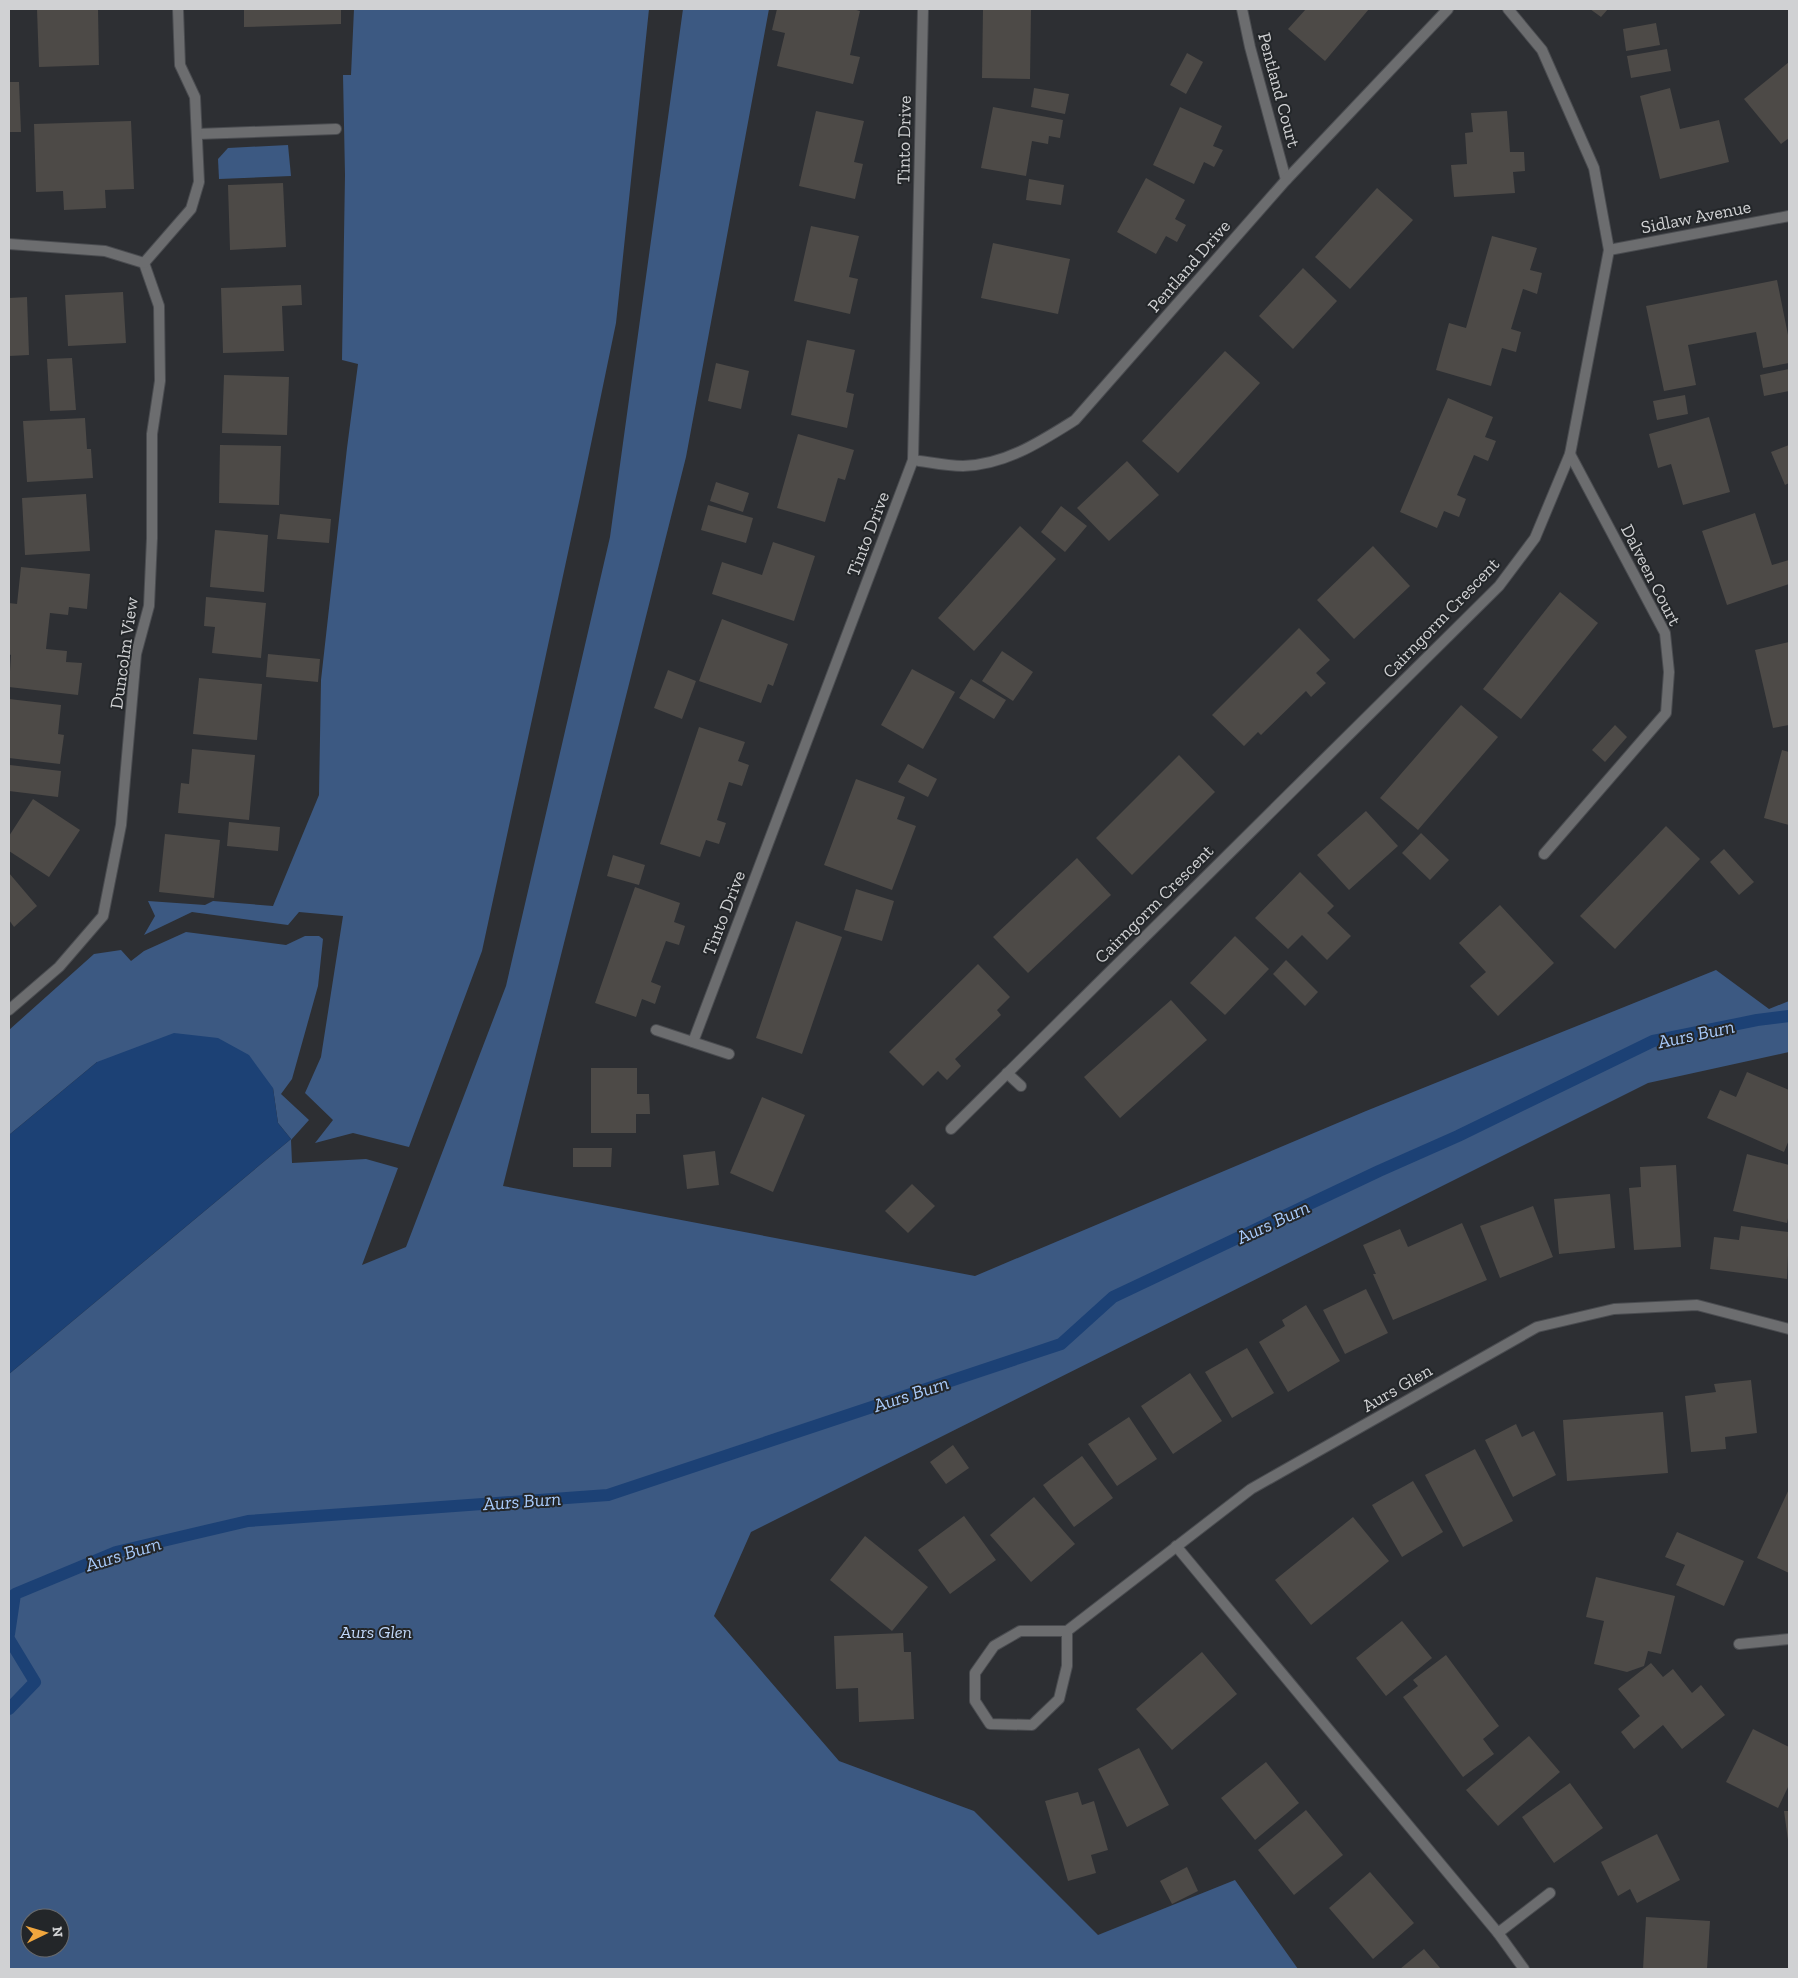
<svg xmlns="http://www.w3.org/2000/svg" width="1798" height="1978" font-family="'Zilla Slab',serif">
	<style>
		.green { fill: #3c5982; fill-rule: evenodd }
		.water { fill: #1c4175 }
		.lines { fill: none; stroke-linecap: round; stroke-linejoin: round }
		.stream { stroke: #1c4175; stroke-width: 12 }
		.building { fill: #4d4a47 }
		.lane-casing { stroke: #4a4c50; stroke-width: 12 }
		.street-casing { stroke: #4a4c50; stroke-width: 12 }
		.lane { stroke: #6c6d6f; stroke-width: 10 }
		.street { stroke: #6c6d6f; stroke-width: 10 }
		.labels { text-anchor: middle; dominant-baseline: central; stroke-width: 4; stroke-linejoin: round; paint-order: stroke }
		.street-label { font-size: 18px; fill: #d0d1d3; stroke: #232629 }
		.park-label { font-size: 18px; font-style: italic; fill: #c2d9fa; stroke: #232629 }
		.water-label { font-size: 19px; font-style: italic; fill: #a8cafa; stroke: #232629 }
	</style>
	<rect width="100%" height="100%" fill="#2d2f33"/>
	<g class="green">
		<path d="M354,9h295l-33,314 -36,174 -98,454 -73,196 -56,-14 -38,10 18,-23 -28,-27 16,-36 22,-141 -44,-4 -11,13 -96,-13 -48,23 11,-19 -7,-15 57,4 8,-4 60,5 46,-111 2,-115 26,-232 11,-84 -16,-4 3,-185 -2,-100h8z"/>
		<path d="M683,9h86l-83,448 -183,729 472,90 391,-165 350,-141 53,39 20,-8v51l-141,31 -897,449 -37,84 125,145 135,50 124,124 137,-55 63,89h-1289v-595l282,-235 -13,-16 -5,-35 -176,-26 -88,73v-105l85,-76 27,-4 10,11 13,-10 42,-19 100,13 19,-9h14l4,3 -5,47 -26,93 -11,15 28,26 -18,20 1,23 74,-4 32,9 -36,97 44,-18 100,-261 104,-449zM30,1918h30v30h-30z"/>
		<path d="M288,145l3,31 -72,3 -1,-20 10,-11z"/>
	</g>
	<path class="water" d="M174,1033l44,5 31,17 24,33 5,35 13,16 -282,235v-239l88,-73z"/>
	<g class="lines">
		<g class="stream">
			<path d="M9,1634l6,-40 101,-42 132,-31 360,-26 453,-151 52,-47 266,-126 79,-35 195,-95 104,-21 32,-4"/>
			<path d="M9,1639l26,43 -26,27"/>
		</g>
	</g>
	<g class="building">
		<path d="M37,9h61l1,56 -60,2z"/>
		<path d="M244,9h97v15l-97,3z"/>
		<path d="M777,9h76l7,2 -10,44 10,2 -7,27 -76,-18 8,-33 -13,-3z"/>
		<path d="M983,9h48l-1,70 -48,-1z"/>
		<path d="M1306,9h63l-44,52 -37,-32z"/>
		<path d="M1590,9h18l-7,8z"/>
		<path d="M1656,23l4,22 -34,6 -3,-22z"/>
		<path d="M1667,49l4,22 -40,7 -4,-22z"/>
		<path d="M1187,53l16,9 -17,32 -16,-9z"/>
		<path d="M1789,62v76l-8,6 -37,-45z"/>
		<path d="M9,82h10l2,50h-12z"/>
		<path d="M1034,88l35,6 -4,20 -34,-7z"/>
		<path d="M1670,88l10,41 39,-9 10,42 -69,17 -20,-83z"/>
		<path d="M993,107l70,13 -3,18 -11,-2 -1,8 -16,-3 -6,35 -45,-8z"/>
		<path d="M1180,107l42,19 -9,20 10,4 -9,17 -10,-5 -10,22 -41,-19z"/>
		<path d="M816,111l48,10 -10,41 9,2 -8,35 -56,-13z"/>
		<path d="M1507,111l3,41h14l1,19 -12,1 2,21 -61,4 -3,-32 16,-1 -2,-31 8,-1 -2,-19z"/>
		<path d="M131,121l3,68 -29,1 1,18 -42,2 -1,-19 -27,1 -2,-68z"/>
		<path d="M1146,178l39,22 -10,19 11,6 -9,17 -11,-6 -10,18 -39,-22z"/>
		<path d="M1029,179l35,6 -3,20 -35,-5z"/>
		<path d="M283,183l3,64 -56,3 -2,-65z"/>
		<path d="M1377,188l36,32 -63,69 -35,-32z"/>
		<path d="M811,226l48,10 -10,41 9,2 -8,35 -56,-13z"/>
		<path d="M1492,236l45,12 -7,22 12,3 -5,21 -14,-5 -12,40 10,3 -5,20 -14,-4 -11,38 -55,-16 13,-47 17,5z"/>
		<path d="M993,243l77,16 -12,55 -77,-16z"/>
		<path d="M1303,268l34,33 -44,48 -34,-33z"/>
		<path d="M1777,280l12,60v23l-26,5 -7,-36 -68,13 8,40 -32,6 -18,-85z"/>
		<path d="M301,285l1,20 -20,1 2,45 -61,2 -2,-65z"/>
		<path d="M123,292l3,51 -58,3 -3,-51z"/>
		<path d="M27,297l2,58 -20,1v-58z"/>
		<path d="M807,340l48,10 -9,42 8,2 -7,34 -56,-13z"/>
		<path d="M1225,351l35,32 -82,90 -36,-32z"/>
		<path d="M72,358l4,52 -26,1 -3,-52z"/>
		<path d="M716,363l33,8 -8,38 -33,-8z"/>
		<path d="M1789,369v22l-25,5 -4,-21z"/>
		<path d="M224,375l65,2 -2,58 -65,-2z"/>
		<path d="M1685,395l3,19 -31,6 -4,-19z"/>
		<path d="M1448,398l45,19 -8,20 11,4 -8,20 -14,-6 -17,40 9,4 -7,18 -15,-6 -7,17 -37,-16z"/>
		<path d="M1709,417l21,75 -47,13 -12,-41 -13,4 -9,-34z"/>
		<path d="M85,418l2,31h4l2,29 -66,4 -4,-61z"/>
		<path d="M798,434l56,16 -9,30 -7,-2 -13,44 -48,-14z"/>
		<path d="M220,445l61,1 -2,59 -60,-2z"/>
		<path d="M1789,445v38l-4,2 -14,-33z"/>
		<path d="M1127,461l32,34 -50,46 -32,-33z"/>
		<path d="M716,482l33,11 -6,19 -33,-11z"/>
		<path d="M86,494l4,57 -65,4 -3,-57z"/>
		<path d="M708,505l45,13 -7,25 -45,-13z"/>
		<path d="M1061,506l26,20 -22,26 -24,-20z"/>
		<path d="M1755,513l17,52 17,-5v24l-62,21 -25,-74z"/>
		<path d="M280,514l51,5 -2,24 -52,-4z"/>
		<path d="M1020,526l36,33 -82,92 -36,-33z"/>
		<path d="M215,530l53,5 -4,57 -54,-5z"/>
		<path d="M773,542l42,14 -21,65 -82,-27 10,-32 40,13z"/>
		<path d="M1373,546l37,40 -56,53 -37,-39z"/>
		<path d="M21,567l69,7 -3,35 -18,-2 -1,8 -18,-2 -4,36 21,2 -1,11 16,1 -4,32 -69,-8 2,-32 -2,-1v-51l8,1z"/>
		<path d="M1560,592l38,31 -77,96 -38,-30z"/>
		<path d="M206,597l60,6 -5,55 -49,-5 3,-26 -11,-1z"/>
		<path d="M722,619l66,25 -15,42 -5,-2 -7,19 -62,-22z"/>
		<path d="M1299,628l31,32 -14,13 10,10 -15,14 -5,-6 -45,44 -3,-3 -14,14 -32,-31z"/>
		<path d="M1789,642v83l-16,3 -18,-78z"/>
		<path d="M1002,651l31,21 -20,29 -31,-20z"/>
		<path d="M268,654l52,5 -2,23 -52,-5z"/>
		<path d="M912,669l43,23 -32,57 -42,-24z"/>
		<path d="M668,670l28,11 -14,38 -28,-11z"/>
		<path d="M199,678l63,6 -5,56 -64,-6z"/>
		<path d="M971,679l35,21 -12,19 -35,-21z"/>
		<path d="M9,699l52,6 -3,29 6,1 -4,29 -51,-6z"/>
		<path d="M1461,705l37,32 -80,93 -38,-32z"/>
		<path d="M1615,725l12,12 -22,25 -13,-12z"/>
		<path d="M699,727l46,15 -7,19 11,4 -7,21 -13,-4 -12,38 9,3 -7,21 -13,-4 -6,17 -40,-13z"/>
		<path d="M192,749l63,6 -6,65 -71,-7 3,-30 8,1z"/>
		<path d="M1782,750l7,2v73l-25,-7z"/>
		<path d="M1179,755l36,37 -83,83 -36,-37z"/>
		<path d="M908,764l29,15 -9,18 -30,-15z"/>
		<path d="M10,765l51,6 -3,26 -49,-6z"/>
		<path d="M856,779l49,18 -8,22 19,7 -24,64 -68,-25z"/>
		<path d="M33,799l47,31 -31,47 -40,-26v-15z"/>
		<path d="M1366,811l32,35 -49,44 -32,-35z"/>
		<path d="M229,822l51,5 -2,24 -51,-5z"/>
		<path d="M1666,826l34,33 -85,90 -35,-33z"/>
		<path d="M1421,833l28,27 -19,20 -28,-27z"/>
		<path d="M165,834l55,6 -6,58 -55,-6z"/>
		<path d="M1724,849l30,33 -15,13 -29,-33z"/>
		<path d="M613,855l32,10 -6,20 -32,-9z"/>
		<path d="M1077,858l34,37 -83,78 -35,-36z"/>
		<path d="M1300,872l34,34 -7,7 24,23 -24,24 -25,-25 -14,14 -33,-31z"/>
		<path d="M9,873l28,33 -23,21 -5,-7z"/>
		<path d="M635,887l45,16 -6,19 11,4 -6,19 -13,-4 -15,41 10,4 -6,18 -13,-5 -6,18 -41,-14z"/>
		<path d="M856,889l38,12 -12,40 -38,-11z"/>
		<path d="M1500,905l54,58 -56,53 -28,-30 16,-14 -27,-29z"/>
		<path d="M796,921l46,16 -40,117 -46,-16z"/>
		<path d="M1235,936l34,33 -44,46 -35,-32z"/>
		<path d="M1286,960l32,32 -13,14 -32,-32z"/>
		<path d="M978,964l32,33 -13,13 4,5 -46,44 6,7 -14,14 -9,-9 -15,15 -34,-34z"/>
		<path d="M1171,1000l36,40 -87,78 -36,-41z"/>
		<path d="M591,1068h46v26h12l1,20h-14v19h-45z"/>
		<path d="M1747,1072l42,18v50l-5,12 -77,-34 13,-28 16,7z"/>
		<path d="M762,1097l43,18 -32,77 -43,-19z"/>
		<path d="M573,1148h39l-1,19h-38z"/>
		<path d="M715,1151l4,34 -32,4 -4,-34z"/>
		<path d="M1747,1154l42,11v49l-2,9 -54,-12z"/>
		<path d="M1676,1165l5,82 -47,3 -5,-62 12,-1 -1,-20z"/>
		<path d="M912,1184l23,22 -27,27 -23,-22z"/>
		<path d="M1610,1194l5,54 -56,6 -5,-55z"/>
		<path d="M1533,1206l20,51 -53,21 -20,-52z"/>
		<path d="M1462,1223l25,57 -94,40 -20,-46h3l-13,-29 37,-16 8,18z"/>
		<path d="M1741,1226l48,6 -2,47 -77,-10 4,-32 25,3z"/>
		<path d="M1366,1289l22,44 -43,21 -22,-44z"/>
		<path d="M1306,1305l34,56 -52,31 -29,-50 26,-16 -3,-6z"/>
		<path d="M1247,1348l27,45 -42,25 -27,-46z"/>
		<path d="M1190,1373l32,48 -49,33 -32,-48z"/>
		<path d="M1751,1380l6,53 -32,4 1,12 -35,3 -6,-56 31,-4 -2,-8z"/>
		<path d="M1663,1412l5,61 -101,8 -4,-61z"/>
		<path d="M1129,1417l28,42 -40,27 -29,-42z"/>
		<path d="M1516,1424l6,13 12,-6 22,44 -43,22 -28,-57z"/>
		<path d="M953,1445l16,23 -23,16 -16,-22z"/>
		<path d="M1475,1449l38,72 -50,26 -38,-72z"/>
		<path d="M1082,1456l31,42 -39,29 -31,-42z"/>
		<path d="M1413,1481l30,51 -41,25 -30,-52z"/>
		<path d="M1789,1489v84l-32,-15z"/>
		<path d="M1034,1497l41,47 -44,38 -41,-47z"/>
		<path d="M964,1516l32,44 -46,34 -32,-44z"/>
		<path d="M1353,1517l36,44 -78,64 -36,-45z"/>
		<path d="M1677,1532l67,29 -20,45 -48,-21 9,-20 -20,-8z"/>
		<path d="M865,1536l63,51 -36,44 -62,-51z"/>
		<path d="M1596,1577l79,19 -14,58 -13,-3 -4,15 -17,6 -33,-8 10,-43 -18,-4z"/>
		<path d="M1402,1621l30,37 -46,38 -30,-38z"/>
		<path d="M903,1633l1,19h7l3,67 -55,3 -1,-34 -22,1 -2,-53z"/>
		<path d="M1202,1652l35,42 -65,56 -36,-41z"/>
		<path d="M1446,1655l53,71 -16,13 11,15 -31,23 -60,-80 15,-11 -5,-6z"/>
		<path d="M1651,1663l12,14 10,-8 19,24 9,-8 24,30 -43,34 -19,-24 -29,24 -13,-17 19,-16 -22,-27z"/>
		<path d="M1753,1729l36,18v38l-11,23 -52,-26z"/>
		<path d="M1529,1736l31,36 -62,54 -32,-36z"/>
		<path d="M1139,1748l30,57 -42,22 -29,-58z"/>
		<path d="M1266,1762l33,41 -44,37 -34,-42z"/>
		<path d="M1570,1783l33,45 -49,35 -32,-46z"/>
		<path d="M1078,1792l4,13 12,-4 14,49 -17,5 5,18 -28,8 -23,-80z"/>
		<path d="M1306,1810l37,45 -49,40 -36,-45z"/>
		<path d="M1784,1811h5v29h-1z"/>
		<path d="M1657,1834l23,46 -43,23 -7,-14 -12,7 -17,-34z"/>
		<path d="M1187,1867l11,24 -26,13 -12,-23z"/>
		<path d="M1370,1872l44,51 -41,36 -44,-51z"/>
		<path d="M1646,1917l64,4 -3,48h-64z"/>
		<path d="M1424,1949l17,20h-41z"/>
	</g>
	<g class="lines">
		<g class="lane-casing">
			<path id="lane" d="M197,134l139,-5"/>
		</g>
		<g class="street-casing">
			<g id="street">
				<path d="M1242,9l8,38 36,133"/>
				<path d="M9,244l96,7 39,12 15,43 1,75 -8,53v104l-3,68 -13,48 -15,171 -18,91 -44,51 -50,43"/>
				<path d="M1609,250l180,-34"/>
				<path d="M144,263l47,-54 8,-27 -4,-85 -15,-32 -2,-56"/>
				<path d="M913,460c16,2 33,6 50,6 42,-1 77,-24 112,-46l211,-240 162,-171"/>
				<path d="M1544,854l122,-141 3,-41 -4,-39 -95,-179"/>
				<path d="M656,1030l73,24"/>
				<path d="M693,1042l220,-582 10,-451"/>
				<path d="M1007,1073l14,13"/>
				<path d="M951,1129l548,-543 36,-48 35,-84 39,-204 -15,-82 -52,-118 -34,-41"/>
				<path d="M1176,1546l322,387 26,36"/>
				<path d="M1067,1631v35l-8,33 -27,26 -42,-1 -15,-23v-28l19,-27 26,-15h47l184,-142 286,-162 77,-18 83,-4 92,24"/>
				<path d="M1739,1644l50,-5"/>
				<path d="M1498,1933l52,-40"/>
			</g>
		</g>
		<use href="#lane" class="lane"/>
		<use href="#street" class="street"/>
	</g>
	<g class="labels">
		<g class="street-label">
			<text transform="translate(1279 90) rotate(75)">Pentland Court</text>
			<text transform="translate(904 140) rotate(-89)">Tinto Drive</text>
			<text transform="translate(1696 217) rotate(-11)">Sidlaw Avenue</text>
			<text transform="translate(1189 266) rotate(-49)">Pentland Drive</text>
			<text transform="translate(868 534) rotate(-69)">Tinto Drive</text>
			<text transform="translate(1651 575) rotate(63)">Dalveen Court</text>
			<text transform="translate(1441 618) rotate(-46)">Cairngorm Crescent</text>
			<text transform="translate(124 653) rotate(-82)">Duncolm View</text>
			<text transform="translate(1154 904) rotate(-45)">Cairngorm Crescent</text>
			<text transform="translate(724 913) rotate(-69)">Tinto Drive</text>
			<text transform="translate(1397 1388) rotate(-30)">Aurs Glen</text>
		</g>
		<g class="park-label">
			<text x="376" y="1632">Aurs Glen</text>
		</g>
		<g class="water-label">
			<text transform="translate(1696 1034) rotate(-12)">Aurs Burn</text>
			<text transform="translate(1273 1222) rotate(-25)">Aurs Burn</text>
			<text transform="translate(911 1394) rotate(-18)">Aurs Burn</text>
			<text transform="translate(522 1501) rotate(-4)">Aurs Burn</text>
			<text transform="translate(123 1554) rotate(-17)">Aurs Burn</text>
		</g>
	</g>
	<rect width="1798" height="1978" fill="none" stroke="#d0d1d3" stroke-width="20"/>
	<g transform="translate(45 1933) rotate(85)"><circle r="24" fill="#232629" stroke="#686a6d"/>
	<path d="M0-4L9 19L0 12L-9 19Z" fill="#f0a63e"/>
	<text y="-8" font-size="14" font-weight="bold" text-anchor="middle" fill="#d0d1d3">N</text>
	</g>
</svg>
